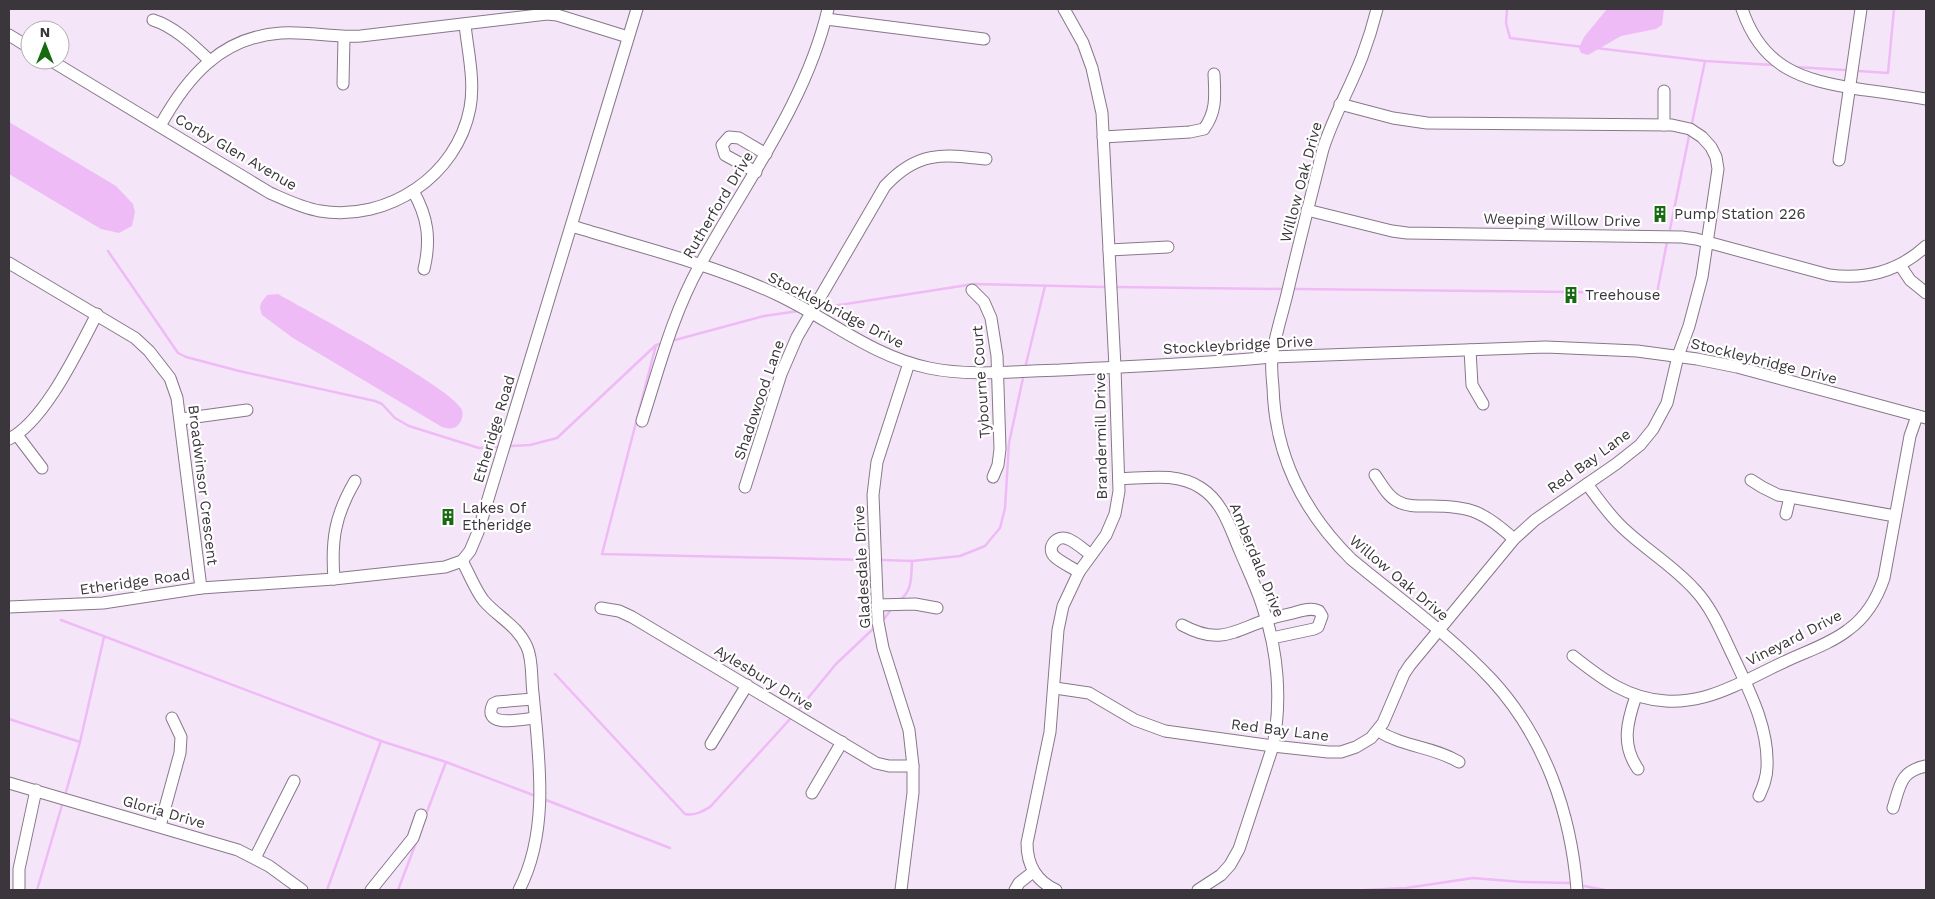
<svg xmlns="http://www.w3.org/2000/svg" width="1935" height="899" font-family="'Work Sans',sans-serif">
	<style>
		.water { fill: #efbbf6 }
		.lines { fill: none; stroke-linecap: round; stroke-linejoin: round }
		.stream { stroke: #efbbf6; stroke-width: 2.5 }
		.minor-casing { stroke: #877889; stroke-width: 13 }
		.minor { stroke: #fff; stroke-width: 11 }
		.labels { text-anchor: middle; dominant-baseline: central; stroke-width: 4.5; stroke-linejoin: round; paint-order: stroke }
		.street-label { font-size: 15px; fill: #3b353c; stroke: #fff }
		.poi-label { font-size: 15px; fill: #3b353c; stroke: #fff; text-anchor: start }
	</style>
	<rect width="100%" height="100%" fill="#f5e5f8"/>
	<g class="water">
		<path d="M1607,9h57l-2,16 -6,4 -35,7 -33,19 -7,-2 -2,-5 5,-11z"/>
		<path d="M9,122l107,64 17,18 2,8 -3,14 -13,7 -18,-4 -92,-55z"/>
		<path d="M278,294c28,16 176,95 184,116 2,5 -1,13 -5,16 -5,4 -10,2 -15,1l-149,-89 -31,-23 -2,-7 1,-5 6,-8z"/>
	</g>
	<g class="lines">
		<g class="stream">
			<path d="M1507,9l-1,14 4,15 73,9"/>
			<path d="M1596,48l109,13 68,4"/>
			<path d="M1795,67l50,3"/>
			<path d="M1859,71l29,2 6,-64"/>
			<path d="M1692,123l13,-62"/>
			<path d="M1670,229l19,-93"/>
			<path d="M108,251l70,102 8,4 53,14 136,30 7,3 13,14 14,8 70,22 18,-1"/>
			<path d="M1117,287l164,2"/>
			<path d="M1296,289l361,4 10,-51"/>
			<path d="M820,308l154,-24 130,3"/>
			<path d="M675,340l89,-24 35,-5"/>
			<path d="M656,345l-54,209 266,6"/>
			<path d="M1026,364l19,-78"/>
			<path d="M511,446l19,-1 27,-7 99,-93 4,-1"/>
			<path d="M882,560l30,1 48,-5 25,-10 15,-18 5,-20 4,-65 14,-65"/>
			<path d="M900,600c13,-10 11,-24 12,-39"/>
			<path d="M884,619l6,-8"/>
			<path d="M61,620l320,121 65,21 87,33"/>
			<path d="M555,674l130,140c10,2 16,-2 25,-7l80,-88"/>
			<path d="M799,709l37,-45 37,-35"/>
			<path d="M9,719l71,23"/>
			<path d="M66,792l14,-50 24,-105"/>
			<path d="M546,800l124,48"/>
			<path d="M425,817l21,-55"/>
			<path d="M1584,886l21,4"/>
			<path d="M37,890l25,-85"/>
			<path d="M327,890l54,-149"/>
			<path d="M398,890l18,-47"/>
			<path d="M1366,890l40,-2 67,-10 49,4 48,1"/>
		</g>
		<g class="minor-casing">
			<g id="minor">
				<path d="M1377,9c-4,16 -9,32 -15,48 -12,31 -29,60 -39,92 -12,47 -24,94 -35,141 -5,22 -13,45 -16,67 -1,9 0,20 1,30 2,69 30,124 78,172 47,39 99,76 141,121 53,58 79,133 85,210"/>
				<path d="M1742,9c20,59 59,71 116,80 22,3 45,6 68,10"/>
				<path d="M826,19l158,20"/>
				<path d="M153,20c22,7 40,25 57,41"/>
				<path d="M9,35l21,13"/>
				<path d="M50,60l220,133c16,7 32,15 50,18 68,11 137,-35 150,-103 5,-27 -2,-56 -5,-83"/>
				<path d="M343,84l1,-47"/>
				<path d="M1664,125v-34"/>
				<path d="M160,126c27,-49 61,-89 121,-93 27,-2 53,5 80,3l186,-22 10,1 71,22"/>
				<path d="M1103,137l87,-5 14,-3c13,-18 11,-34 10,-55"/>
				<path d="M1839,160l22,-151"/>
				<path d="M756,172l-31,-17 -3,-10 7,-8 10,1 27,16"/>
				<path d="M413,191c15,26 18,49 11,78"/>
				<path d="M1307,210l85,21 15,2 275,4 14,2 133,36c37,5 70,-4 97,-29"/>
				<path d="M572,226c68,21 139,38 204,68 52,24 95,62 153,74 43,9 88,3 131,2 71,-4 142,-6 212,-13l274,-10 91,4 60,8 40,8 189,51"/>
				<path d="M1109,250l59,-3"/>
				<path d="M9,263l126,75 14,13 21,27 7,20 24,190"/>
				<path d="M1900,265l10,15 16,13"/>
				<path d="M972,290l12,12 7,16 6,38 3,93 -2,16 -5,12"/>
				<path d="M1470,350l2,35 11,19"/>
				<path d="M181,419l66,-9"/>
				<path d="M642,421c17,-53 31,-108 58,-156 46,-84 106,-162 128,-256"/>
				<path d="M17,435l25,33"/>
				<path d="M9,439c36,-18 69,-89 88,-125"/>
				<path d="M1375,475c6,8 12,21 22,26 10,6 22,5 34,5 40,0 53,6 83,33"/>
				<path d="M1119,479c28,-1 58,-7 82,9 22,14 29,40 39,63 8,19 17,37 23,57 15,43 19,93 10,138l-34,103 -9,16 -9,10 -23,15"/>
				<path d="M1751,480l11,7 16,8 117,21"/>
				<path d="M1587,484c11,15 22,31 36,44 23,22 51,38 72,62 17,18 27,43 38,66 16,34 36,72 34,111 0,11 -4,20 -8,29"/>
				<path d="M745,487l36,-113 16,-37 88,-151c32,-35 57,-32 101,-27"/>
				<path d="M1786,514l4,-17"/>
				<path d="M462,561c7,12 13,29 22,40 15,17 33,24 43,46 6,13 4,32 6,46 6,65 17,137 -14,197"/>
				<path d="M1079,572c-8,-5 -17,-9 -24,-15 -10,-9 2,-23 13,-18 8,3 16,11 23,16"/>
				<path d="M334,579c-3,-39 1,-64 21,-98"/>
				<path d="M877,605l38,-1 22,4"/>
				<path d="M9,607l94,-4 98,-15 133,-9 111,-12 17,-6 8,-10 8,-19 159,-523"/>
				<path d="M601,608l18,3 13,6 244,146 13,3h24"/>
				<path d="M1182,625c37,20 50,7 84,-5 9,-3 18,-5 27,-7 8,-2 17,-6 26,-2l3,5 -4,11 -4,2 -42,9"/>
				<path d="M1573,656c29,23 55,43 93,45 13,1 26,-1 38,-4 27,-7 54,-23 80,-35 21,-10 46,-18 64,-32 18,-13 29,-31 36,-52l26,-142 7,-20"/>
				<path d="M1055,688l34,5 46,27 30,11 108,15 55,6h13l15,-5 15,-9 12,-15 21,-49 6,-9 104,-126 21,-19 81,-56 24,-19 13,-16 14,-26 11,-47 11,-30 13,-49 16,-108 -2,-12 -5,-10 -9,-10 -12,-8 -18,-4 -245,-2 -34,-5 -53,-14"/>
				<path d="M1636,696c-9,26 -15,49 2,73"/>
				<path d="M533,699l-36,3 -4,2c-12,25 30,15 42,14"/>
				<path d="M1378,731c28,17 54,15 81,31"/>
				<path d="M711,744l36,-59"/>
				<path d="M9,783l229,67 31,16 33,24"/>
				<path d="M812,793l30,-51"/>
				<path d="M1893,808c7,-22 7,-37 33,-42"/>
				<path d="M160,826l20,-73 1,-16 -9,-19"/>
				<path d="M255,858l39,-77"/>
				<path d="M19,890v-21l17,-79"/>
				<path d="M371,890l42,-52 8,-23"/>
				<path d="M901,890l12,-97v-27l-4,-36 -26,-82 -5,-26 -5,-127 4,-33 32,-99"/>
				<path d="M1015,890l4,-7 14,-11"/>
				<path d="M1056,890c-20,-9 -29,-25 -29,-47l23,-111 8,-102 5,-24 16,-34 27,-37 9,-21 4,-23 -4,-124 -13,-254 -10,-45 -9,-25 -19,-34"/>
			</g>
		</g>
		<use href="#minor" class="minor"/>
	</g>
	<defs>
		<g id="building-bare" transform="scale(1.35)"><path d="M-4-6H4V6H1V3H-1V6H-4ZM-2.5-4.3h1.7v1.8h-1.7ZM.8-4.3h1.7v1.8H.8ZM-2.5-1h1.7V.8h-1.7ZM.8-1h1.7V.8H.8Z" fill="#166a0f" stroke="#fff" stroke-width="2.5" paint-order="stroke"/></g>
	</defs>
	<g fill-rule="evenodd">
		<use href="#building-bare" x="1660" y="214"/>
		<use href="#building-bare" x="1571" y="295"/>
		<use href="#building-bare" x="448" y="517"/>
	</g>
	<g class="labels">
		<g class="street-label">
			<text transform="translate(236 152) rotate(30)">Corby Glen Avenue</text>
			<text transform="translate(1301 182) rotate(-75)">Willow Oak Drive</text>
			<text transform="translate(718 205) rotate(-59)">Rutherford Drive</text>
			<text transform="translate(1562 220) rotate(1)">Weeping Willow Drive</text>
			<text transform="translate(836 310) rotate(27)">Stockleybridge Drive</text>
			<text transform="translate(1238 345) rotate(-3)">Stockleybridge Drive</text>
			<text transform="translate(1764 361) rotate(14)">Stockleybridge Drive</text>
			<text transform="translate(981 382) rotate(-94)">Tybourne Court</text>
			<text transform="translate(759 400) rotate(-71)">Shadowood Lane</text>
			<text transform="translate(494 429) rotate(-73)">Etheridge Road</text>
			<text transform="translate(1101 436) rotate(-91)">Brandermill Drive</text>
			<text transform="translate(1589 461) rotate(-36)">Red Bay Lane</text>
			<text transform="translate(203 485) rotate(83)">Broadwinsor Crescent</text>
			<text transform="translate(1257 560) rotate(68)">Amberdale Drive</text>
			<text transform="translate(862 567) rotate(-93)">Gladesdale Drive</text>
			<text transform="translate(1399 578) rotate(40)">Willow Oak Drive</text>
			<text transform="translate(135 582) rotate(-8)">Etheridge Road</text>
			<text transform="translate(1794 638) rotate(-27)">Vineyard Drive</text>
			<text transform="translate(764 678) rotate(31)">Aylesbury Drive</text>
			<text transform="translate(1280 730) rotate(7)">Red Bay Lane</text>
			<text transform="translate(164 812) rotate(16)">Gloria Drive</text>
		</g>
		<g class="poi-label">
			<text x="1674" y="214">Pump Station 226</text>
			<text x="1585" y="295">Treehouse</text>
			<text x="462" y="508">Lakes Of<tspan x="462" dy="17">Etheridge</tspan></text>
		</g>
	</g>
	<rect width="1935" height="899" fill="none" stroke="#3b353c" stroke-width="20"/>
	<g transform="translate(45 45)"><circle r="24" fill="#ffffff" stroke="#b1aeb1"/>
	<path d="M0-4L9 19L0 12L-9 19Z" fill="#166a0f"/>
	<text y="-8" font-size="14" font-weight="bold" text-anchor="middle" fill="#3b353c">N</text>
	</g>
</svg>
